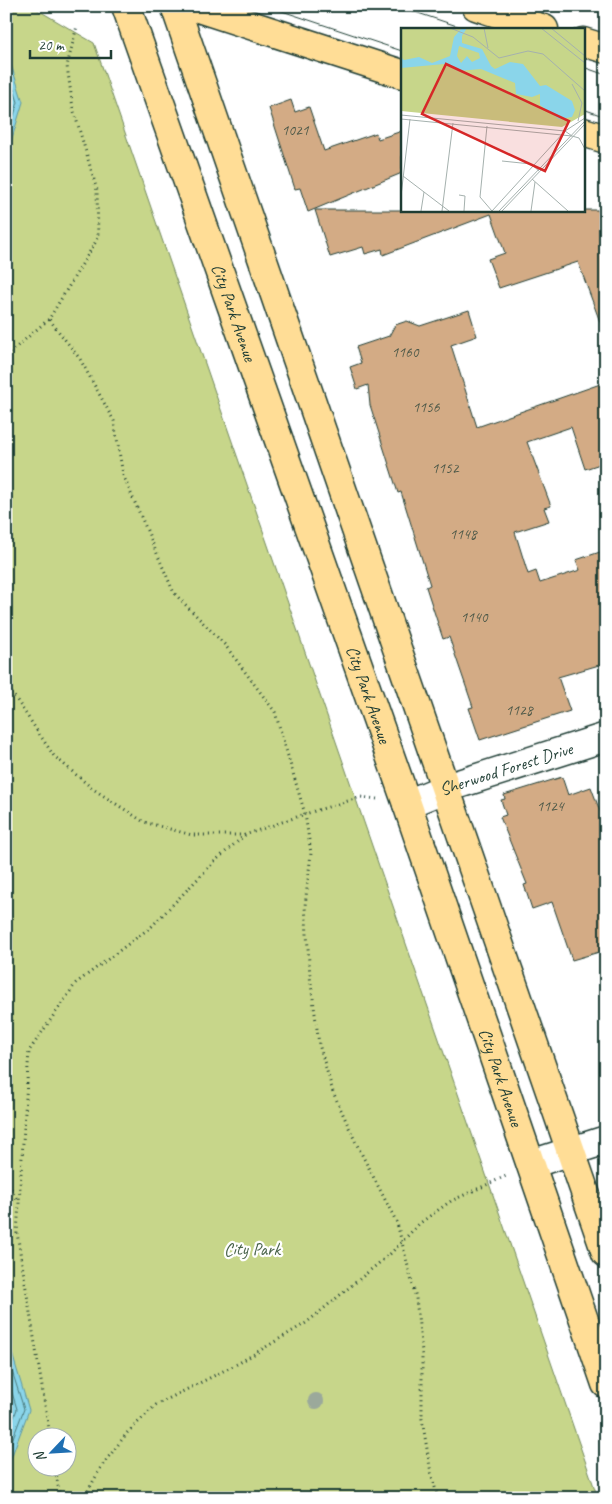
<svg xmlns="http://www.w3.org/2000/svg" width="612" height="1504" font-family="Caveat,sans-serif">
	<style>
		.green { fill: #c7d68a; stroke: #738a5f; fill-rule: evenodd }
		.water { fill: #8ad5ea; stroke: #5f98a1 }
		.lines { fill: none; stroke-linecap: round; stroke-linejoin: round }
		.shore { stroke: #4a7a7d; stroke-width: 1 }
		.building { fill: #d3ab85; stroke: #1f3d34 }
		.minor-casing { stroke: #1f3d34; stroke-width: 31 }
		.major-casing { stroke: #1f3d34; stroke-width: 31 }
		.path { stroke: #1f3d34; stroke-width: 3; stroke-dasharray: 1 4; stroke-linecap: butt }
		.minor { stroke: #fff; stroke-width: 28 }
		.major { stroke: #ffdd96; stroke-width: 28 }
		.tram { stroke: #1f3d34; stroke-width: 1 }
		.tree { fill: #9ba99b }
		.labels { text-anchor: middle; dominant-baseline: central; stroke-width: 4.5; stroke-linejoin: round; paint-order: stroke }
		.number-label { font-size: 15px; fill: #4c5848 }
		.street-label { font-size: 18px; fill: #1f3d34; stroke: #fff }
		.park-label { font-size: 18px; fill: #49634a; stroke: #fff }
		.inset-road { fill: none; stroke: #a5b1ae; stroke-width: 1 }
		.view { fill: #d62828; fill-opacity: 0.15; stroke: #d62828; stroke-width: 2.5 }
		.inset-edge { fill: none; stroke: #1f3d34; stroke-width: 2.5 }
	</style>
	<rect width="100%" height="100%" fill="#fff"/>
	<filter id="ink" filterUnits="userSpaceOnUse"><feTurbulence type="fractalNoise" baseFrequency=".02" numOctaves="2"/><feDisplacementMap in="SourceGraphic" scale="10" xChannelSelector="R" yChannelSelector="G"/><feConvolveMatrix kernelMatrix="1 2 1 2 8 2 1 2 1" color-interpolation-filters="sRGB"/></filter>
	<g filter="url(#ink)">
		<path class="green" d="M6,6h25l63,37 504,1455h-592zM38,1436h30v30h-30z"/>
		<g class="water">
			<path d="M6,49l17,53 -17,56z"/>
			<path d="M6,1344l5,6 18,60 -21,56 1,32h-3z"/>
		</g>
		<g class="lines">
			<g class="shore">
				<path d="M6,65l12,37 -12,40"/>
				<path d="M6,1352l18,57 -18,47"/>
				<path d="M6,1373l11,36 -11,29"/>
			</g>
		</g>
		<g class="building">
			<path d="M291,100l4,12 14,-5 15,44 52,-18 2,6 24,-8v42l-94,39 -8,-24 -5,1 -26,-81z"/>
			<path d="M315,210h283l8,21v98l-3,1 -25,-68 -79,26 -11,-29 17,-6 -14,-39 -108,41 -1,-6 -17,5 -2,-7 -33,10z"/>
			<path d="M469,310l8,26 -26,9 26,82 129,-45v80l-21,7 -14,-42 -44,15 24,64 -7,2 5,13 -34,11 13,42 8,-3 4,12 40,-13 -4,-10 30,-10v113l-48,14 12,34 -90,29 -11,-32 4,-1 -24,-70 -6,2 -17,-52 4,-2 -29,-93 -3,1 -28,-88 -2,-20 -11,4 -7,-22 11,-4 -5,-16 33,-11 6,-11 12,-4 13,5z"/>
			<path d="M562,777l6,18 23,-8 9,24 6,-2v141l-34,10 -20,-58 -20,7 -8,-24 3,-1 -27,-67 6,-2 -5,-15 4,-1 -1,-4z"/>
		</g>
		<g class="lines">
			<g class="minor-casing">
				<g id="minor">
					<path id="s1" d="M407,804l39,-16 160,-51"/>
					<path d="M531,1164l75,-24"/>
				</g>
			</g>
			<g class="major-casing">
				<g id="major">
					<path id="s2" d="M126,6l281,798 199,580"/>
					<path d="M175,6l431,1247"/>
					<path d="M192,6l210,68"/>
					<path d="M476,6l68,23"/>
					<path d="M583,42l23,7"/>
					<path d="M583,132l23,7"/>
				</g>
			</g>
			<g class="path">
				<path d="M6,356l43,-37"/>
				<path d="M6,684l48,72 39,33 51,33 48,13h52"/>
				<path d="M377,799l-16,-2 -56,17 6,39 -6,53 5,70 9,68 14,48 23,51 41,80 19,75 6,54v67l9,54 7,25"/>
				<path d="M6,1180l12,21"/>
				<path d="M50,1436l-33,-203 12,-182 47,-68 76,-57 63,-65 30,-26 60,-21 -30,-102 -50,-67 -51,-52 -51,-118 -9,-54 -34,-62 -31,-40 49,-81 -1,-48 -24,-82 -6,-42 10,-40"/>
				<path d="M55,1466l5,32"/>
				<path d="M81,1498l7,-7 13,-24 26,-34 29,-28 83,-42 67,-40 84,-69 30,-31 31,-22 55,-25"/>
			</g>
			<use href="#minor" class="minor"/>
			<use href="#major" class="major"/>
			<g class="tram">
				<path d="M267,6l135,45"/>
				<path d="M397,6l69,23"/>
				<path d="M583,67l23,8"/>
				<path d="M583,109l23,8"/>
			</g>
		</g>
		<circle class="tree" cx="316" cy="1401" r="8"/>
	</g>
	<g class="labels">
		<g class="number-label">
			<text x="295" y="130">1021</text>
			<text x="405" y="352">1160</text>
			<text x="426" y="407">1156</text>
			<text x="445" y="468">1152</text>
			<text x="463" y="534">1148</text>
			<text x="474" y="617">1140</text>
			<text x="519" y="710">1128</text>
			<text x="550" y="806">1124</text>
		</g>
		<g class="street-label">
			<text stroke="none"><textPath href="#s2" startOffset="325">City Park Avenue</textPath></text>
			<text stroke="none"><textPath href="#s2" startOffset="730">City Park Avenue</textPath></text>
			<text stroke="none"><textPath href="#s1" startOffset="105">Sherwood Forest Drive</textPath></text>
			<text stroke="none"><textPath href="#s2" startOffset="1135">City Park Avenue</textPath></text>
		</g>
		<g class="park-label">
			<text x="252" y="1249">City Park</text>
		</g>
	</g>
	<g transform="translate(401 28)">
		<rect width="184" height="184" fill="#fff"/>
		<path d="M0,0h184v86l-23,13 -161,-16z" fill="#c7d68a"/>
		<path d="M61,0h5l-5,8v7l20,6 9,17 4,3 15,-7 13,2 17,22 6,-1 26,16 3,9 -3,7 -13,2 -19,-14v-11l-8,3 -16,-3 -1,-11 -34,-14 -23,2 -14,-7 -43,4v-11l3,3 15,-3 13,6 18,-7 4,-19zM58,18l20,7 1,5 -8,4 -5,-6 -6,7 -4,-7z" fill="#8ad5ea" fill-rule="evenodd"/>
		<path class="inset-road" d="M49,0l23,9 26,21 29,-7 15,3 42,37M83,0l4,20M140,0l44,35M150,0l34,28M171,56l10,19 -4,18M0,87l164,16 7,5M0,91l171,17M86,98l-7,71 12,14M171,108l7,2 6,11M101,133l29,3 8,7M2,148l46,35M131,151l36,32M58,167l6,1 -1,15M0,168l9,-77M20,183l3,-19M41,183l11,-88M91,183l73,-80 20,-13M98,183l86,-90M101,183l83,-87M130,183l4,-29"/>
		<path class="view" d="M45,36l123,57 -24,50 -123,-57z"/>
		<rect width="184" height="184" class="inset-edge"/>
	</g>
	<rect width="612" height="1504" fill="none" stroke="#fff" stroke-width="25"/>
	<rect x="12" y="12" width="587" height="1479" fill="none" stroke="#1f3d34" stroke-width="2" filter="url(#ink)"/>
	<g transform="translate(52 1452) rotate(245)"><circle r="24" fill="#ffffff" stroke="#a5b1ae"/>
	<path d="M0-4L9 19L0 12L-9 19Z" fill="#1f6fb2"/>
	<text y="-8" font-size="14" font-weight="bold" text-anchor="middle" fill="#1f3d34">N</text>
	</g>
	<path d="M30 50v8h81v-8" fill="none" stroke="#1f3d34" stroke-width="2.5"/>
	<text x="38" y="50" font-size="15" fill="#1f3d34" stroke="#ffffff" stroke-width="4" paint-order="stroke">20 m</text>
</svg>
